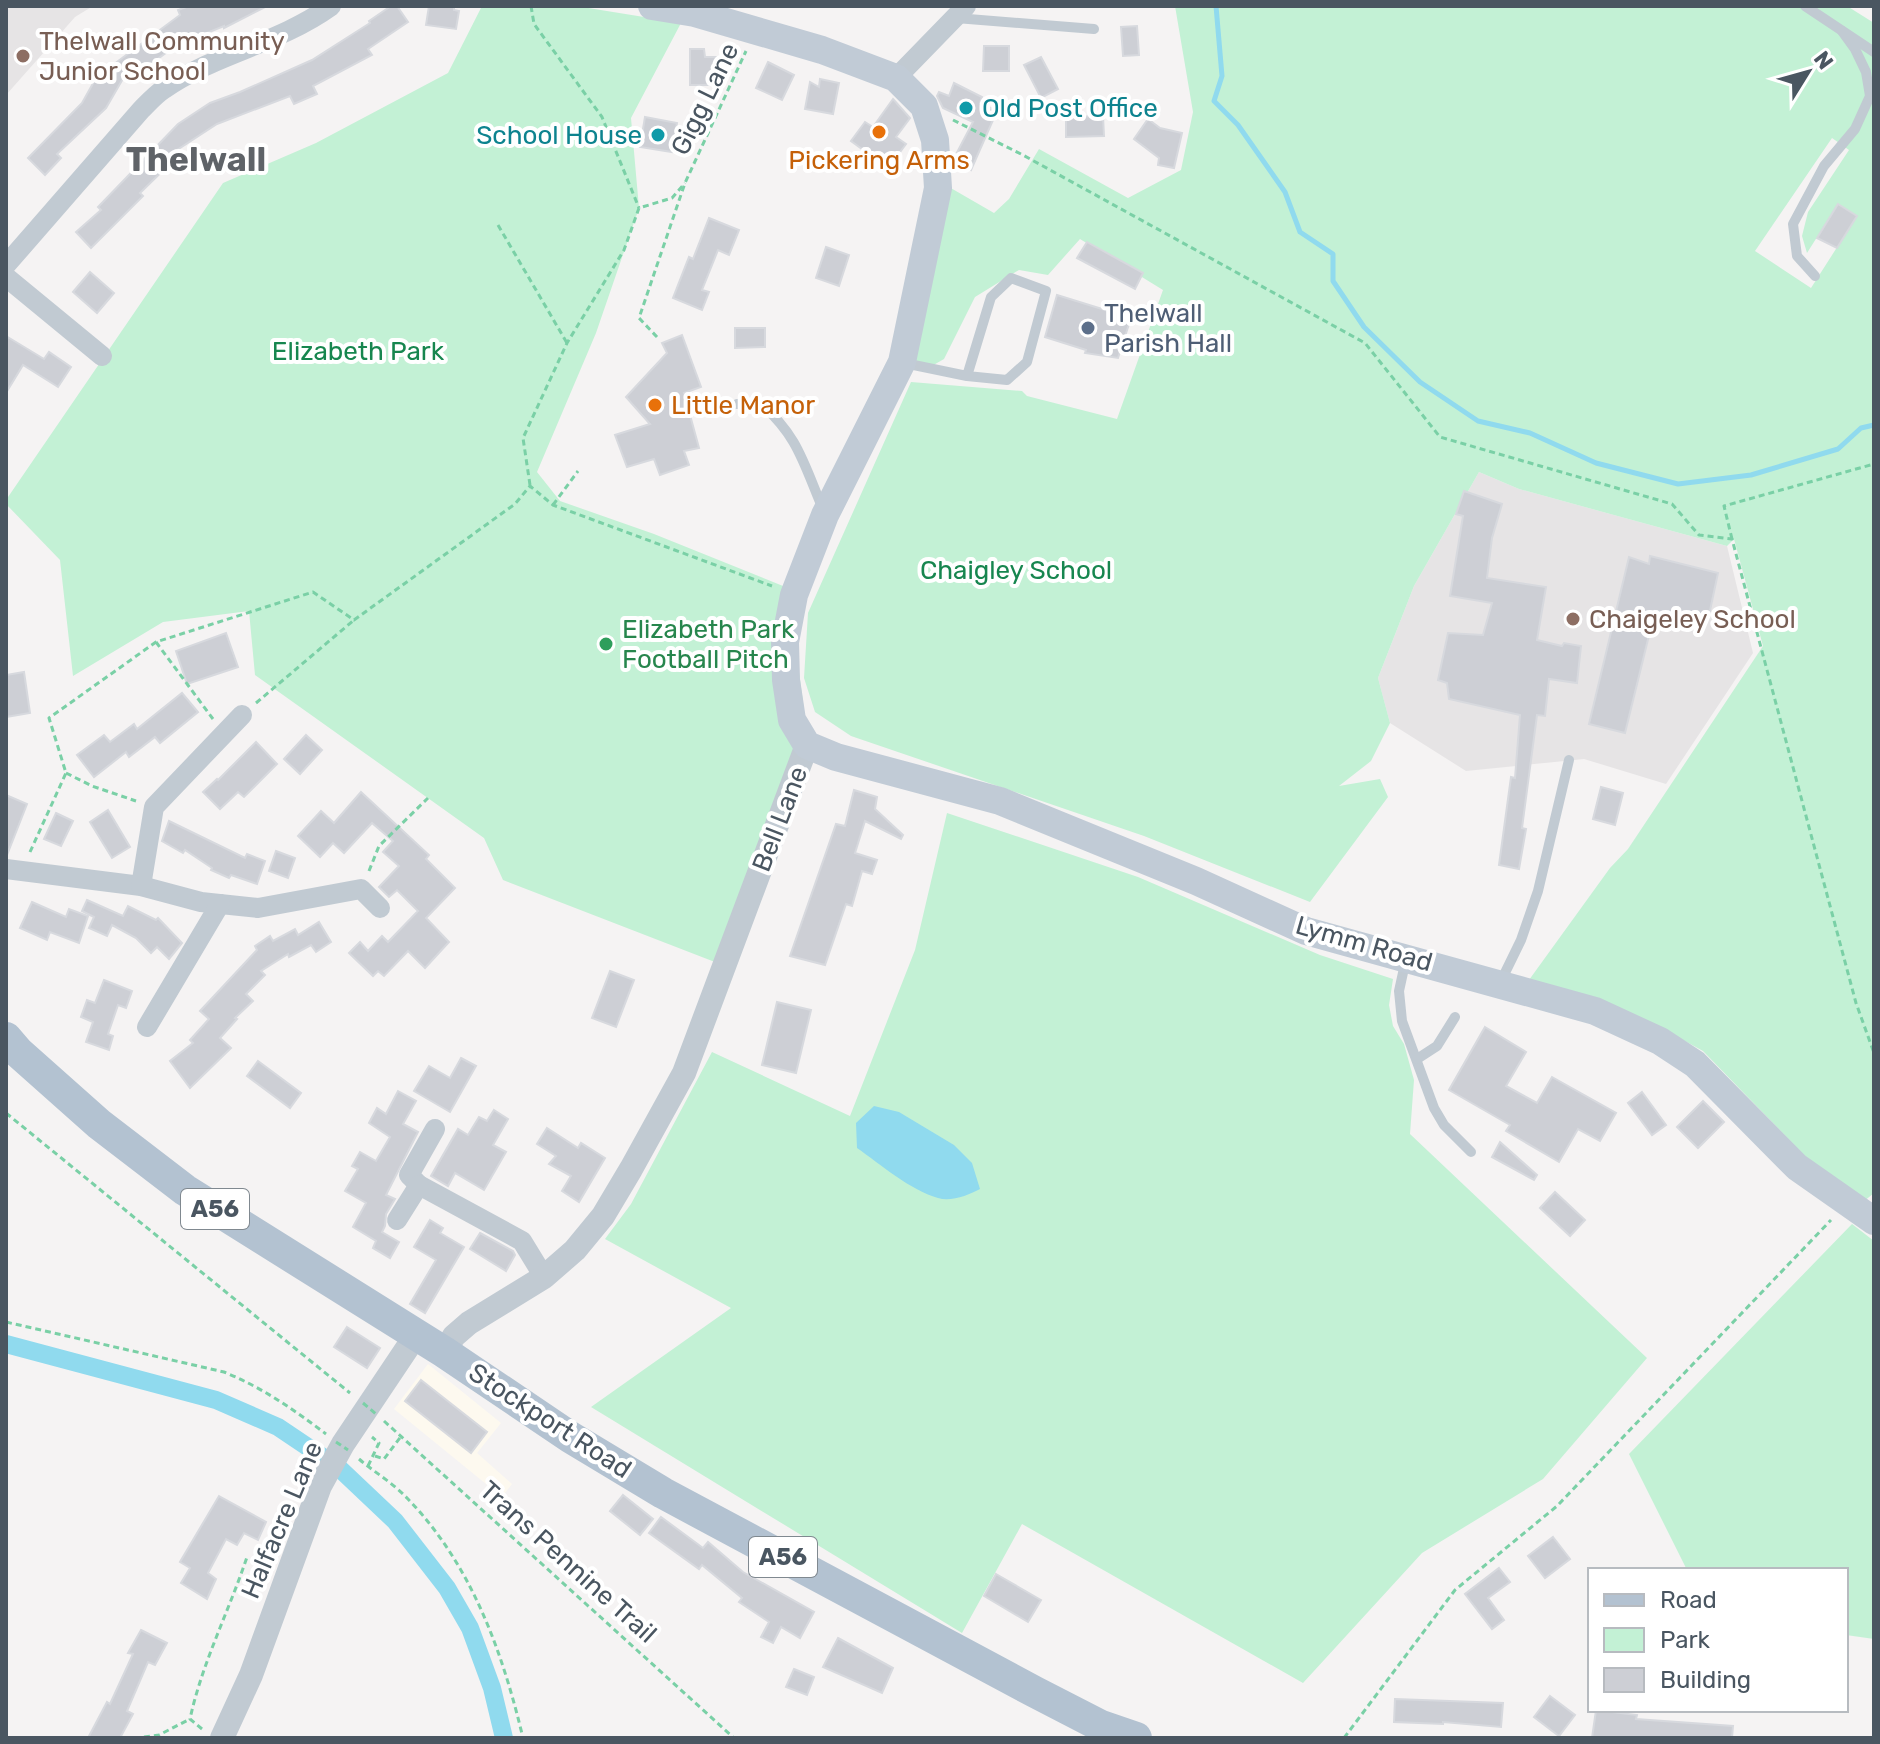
<svg xmlns="http://www.w3.org/2000/svg" width="1880" height="1744" font-family="Rubik,sans-serif">
	<style>
		.commercial { fill: #fdf9ef }
		.education { fill: #e6e4e5 }
		.green { fill: #c3f1d5; fill-rule: evenodd }
		.water { fill: #90daee }
		.lines { fill: none; stroke-linecap: round; stroke-linejoin: round }
		.stream { stroke: #90daee; stroke-width: 5 }
		.canal { stroke: #90daee; stroke-width: 18 }
		.building { fill: #cdcfd5; stroke: #d7d9de; stroke-width: 2 }
		.path { stroke: #7ad0a6; stroke-width: 3; stroke-dasharray: 6 4; stroke-linecap: butt }
		.service { stroke: #c1cad2; stroke-width: 10 }
		.minor { stroke: #c1cad2; stroke-width: 20 }
		.tertiary { stroke: #c1cad2; stroke-width: 24 }
		.secondary { stroke: #c1cbd6; stroke-width: 28 }
		.primary { stroke: #b3c2d1; stroke-width: 32 }
		.path-bridge { stroke: #7ad0a6; stroke-width: 3; stroke-dasharray: 6 4; stroke-linecap: butt }
		.education-dot { fill: #8d6e63; stroke: #fff; stroke-width: 3 }
		.culture-dot { fill: #0f9aa8; stroke: #fff; stroke-width: 3 }
		.food-dot { fill: #e8710a; stroke: #fff; stroke-width: 3 }
		.service-dot { fill: #5c6f8a; stroke: #fff; stroke-width: 3 }
		.leisure-dot { fill: #2e9e5b; stroke: #fff; stroke-width: 3 }
		.labels { text-anchor: middle; dominant-baseline: central; stroke-width: 8; stroke-linejoin: round; paint-order: stroke }
		.shield { fill: #fff; stroke: #808990; stroke-width: 2 }
		.shield-label { font-size: 24px; font-weight: bold; fill: #4a5661 }
		.education-label { font-size: 26px; fill: #785e54; stroke: #fff; text-anchor: start }
		.street-label { font-size: 26px; fill: #4a5661; stroke: #fff }
		.culture-label { font-size: 26px; fill: #0d838f; stroke: #fff; text-anchor: start }
		.food-label { font-size: 26px; fill: #c56008; stroke: #fff }
		.service-label { font-size: 26px; fill: #4e5e75; stroke: #fff; text-anchor: start }
		.park-label { font-size: 26px; fill: #17864f; stroke: #fff }
		.leisure-label { font-size: 26px; fill: #27864d; stroke: #fff; text-anchor: start }
		.district-label { font-size: 34px; font-weight: bold; fill: #5f6368; stroke: #fff }
	</style>
	<rect width="100%" height="100%" fill="#f5f3f3"/>
	<path class="commercial" d="M428,1364l73,59 -24,30 35,31 -10,13 -108,-88z"/>
	<g class="education">
		<path d="M6,6h87l-18,11 -69,78z"/>
		<path d="M1479,472l40,17 208,57 26,107 -87,131 -82,-25 -118,12 -76,-48 -12,-45 36,-92z"/>
	</g>
	<g class="green">
		<path d="M482,6h94l105,17 -50,95 8,90 -43,125 -59,139 23,29 94,33 134,54 22,168 -90,208 -217,-84 -19,-42 -229,-163 -6,-64 -86,11 -90,54 -13,-116 -54,-56v-4l217,-317 93,-40 132,-70z"/>
		<path d="M1175,6h672l27,17v1170l-11,9 -58,-46 -102,-105 -49,-27 -125,-44 81,-112 18,-19 135,-203 -29,-107 -7,7 -208,-57 -40,-17 -65,114 -36,92 12,45 -19,38 -32,25 41,-7 8,18 -78,105 -166,-66 -293,-100 -36,-24 -11,-34 4,-65 103,-231 111,9 5,5 90,23 46,-129 -83,-51 -32,36 -29,-5 -44,27 -31,62 -14,8 -15,-6 34,-174 45,26 15,-14 30,-50 89,49 53,-28 12,-58zM1832,138l17,12 -41,62 -6,24 5,17 31,-49 19,12 -46,72 -56,-37z"/>
		<path d="M947,813l191,64 182,78 73,24 -4,26 4,21 11,18 10,36 -4,54 237,224 -104,121 -121,74 -119,130 -281,-159 -60,109 -371,-226 140,-99 -126,-69 26,-35 81,-152 138,64 65,-166z"/>
		<path d="M1852,1224l22,17v398l-28,-4v-65h-159l-58,-116z"/>
	</g>
	<path class="water" d="M874,1106l25,6 55,33 18,18 8,26c-11,6 -29,13 -42,9 -28,-8 -58,-34 -81,-50l-1,-25z"/>
	<g class="lines">
		<path class="stream" d="M1216,6l6,70 -8,25 24,24 47,67 15,40 33,22v27l31,46 56,55 58,39 52,12 66,30 82,21 73,-9 87,-26 23,-21 13,-3"/>
		<path class="canal" d="M6,1344l210,56 62,27 61,41 56,53 52,67 23,40 22,60 12,50"/>
	</g>
	<g class="building">
		<path d="M189,6h78l-43,22v-2l-34,14 -1,-4 -56,41 -5,-7 -22,38 -49,46 4,4 -16,17 -17,-17 54,-55 18,-32 2,2 78,-58 -2,-5z"/>
		<path d="M391,6h6l11,16 -40,27 4,6 -59,31 4,8 -23,10 -4,-8 -73,28 -43,28 4,4 -38,37 3,3 -52,52 -15,-16 25,-22 -3,-3 80,-83 32,-21 30,-11 72,-32 58,-37 -1,-2z"/>
		<path d="M429,6h25v4l5,1 -3,18 -30,-4z"/>
		<path d="M1137,26l2,29 -16,1 -2,-29z"/>
		<path d="M984,46h25v25h-26z"/>
		<path d="M690,49h14l1,8h16v28h-31z"/>
		<path d="M1041,57l17,32 -17,9 -17,-33z"/>
		<path d="M768,62l26,13 -12,25 -26,-12z"/>
		<path d="M820,79l19,4 -6,31 -28,-5 5,-27 9,5z"/>
		<path d="M954,83l28,14 -2,6 17,8 -26,59 -18,-10 20,-38 -30,-14 -6,-12 2,-4 10,4z"/>
		<path d="M893,99l17,19 -14,19 10,7 -18,24 -37,-27 14,-19 8,5z"/>
		<path d="M1103,116l1,20 -38,1v-20z"/>
		<path d="M645,117l32,6 -5,29 -32,-5z"/>
		<path d="M1148,119l12,9 22,5 -8,35 -16,-3 1,-7 -25,-19z"/>
		<path d="M1838,204l19,12 -20,32 -20,-10z"/>
		<path d="M709,218l30,12 -10,25 -11,-5 -16,40 7,2 -7,18 -29,-12 16,-41 4,2z"/>
		<path d="M1087,242l56,31 -8,16 -58,-31z"/>
		<path d="M826,247l23,8 -10,31 -23,-8z"/>
		<path d="M90,272l24,21 -17,20 -24,-21z"/>
		<path d="M1057,295l74,23 -13,40 -33,-5 1,-3 -41,-13z"/>
		<path d="M735,328h30v19l-30,1z"/>
		<path d="M682,335l19,52 -17,6 15,55 -15,3 5,14 -29,10 -6,-16 -27,8 -12,-32 35,-11 -24,-27 41,-44 -5,-10z"/>
		<path d="M6,336l38,23 5,-7 22,15 -13,20 -35,-22 -17,28z"/>
		<path d="M1464,491l38,13 -10,34 -5,40 59,9 -9,53 25,6 2,-3 17,3 -4,37 -28,-4 -4,37 -8,-1 -15,113 4,1 -7,40 -20,-4 12,-88 4,1 5,-63 -71,-16 -2,-16 -9,-3 10,-47 35,2 9,-32 -42,-7 13,-80 -7,-2z"/>
		<path d="M1650,556l68,17 -10,47 -53,-9 -30,122 -36,-9 40,-167 20,7z"/>
		<path d="M226,633l12,34 -51,17 -11,-33z"/>
		<path d="M24,672l6,41 -24,4v-42z"/>
		<path d="M182,693l16,19 -38,31 -5,-6 -26,20 -3,-5 -32,25 -17,-22 27,-20 6,7 24,-18 3,5z"/>
		<path d="M306,735l16,15 -22,24 -16,-15z"/>
		<path d="M256,742l21,22 -33,33 -6,-5 -18,17 -17,-17 14,-13 1,1z"/>
		<path d="M1601,787l22,6 -8,32 -22,-6z"/>
		<path d="M854,790l23,7 -2,12 28,26 -2,4 -36,-18 -10,32 22,7 -5,14 -10,-3 -10,35 -6,-2 -21,61 -35,-9 46,-132 9,2z"/>
		<path d="M361,792l68,63 -3,4 29,29 -29,30 23,24 -24,26 -17,-17 -24,25 -6,-5 -5,5 -24,-23 11,-11 8,9 14,-15 6,6 30,-31 -21,-21 -8,7 -10,-10 20,-21 -16,-14 10,-11 -21,-18 -28,30 -11,-10 -13,14 -22,-21 23,-25 13,12z"/>
		<path d="M6,795l21,9 -20,51h-1z"/>
		<path d="M108,810l22,37 -18,11 -22,-36z"/>
		<path d="M56,813l17,8 -12,25 -17,-7z"/>
		<path d="M169,821l76,37 2,-4 18,7 -8,23 -26,-9 -2,3 -18,-8 1,-2 -27,-18 -2,3 -21,-12z"/>
		<path d="M276,851l19,7 -7,20 -19,-7z"/>
		<path d="M87,900l36,16 5,-10 28,14 2,-2 24,25 -13,16 -12,-12 -6,6 -15,-15 -24,-13 -5,11 -18,-8 5,-11 -12,-6z"/>
		<path d="M32,902l34,15 3,-8 19,7 -9,27 -29,-11 -3,8 -27,-12z"/>
		<path d="M319,922l12,20 -15,10 -5,-7 -22,12 -1,-3 -27,17 4,4 -19,19 7,7 -18,17 2,1 -17,19 11,10 -41,40 -20,-27 23,-18 -3,-3 19,-21 -9,-8 57,-61 -2,-4 15,-10 3,5 22,-12 3,6z"/>
		<path d="M610,971l24,9 -18,47 -24,-9z"/>
		<path d="M104,980l28,11 -6,17 -8,-3 -10,29 5,2 -4,14 -23,-8 7,-20 -12,-5 6,-17 8,3z"/>
		<path d="M777,1002l34,8 -15,63 -34,-8z"/>
		<path d="M1485,1027l41,25 -20,34 31,17 15,-26 64,36 -16,28 -22,-12 -19,33 -53,-31 4,-6 -61,-35z"/>
		<path d="M461,1058l15,8 -26,46 -36,-21 15,-25 21,12z"/>
		<path d="M258,1061l43,32 -11,15 -43,-32z"/>
		<path d="M398,1091l18,10 -13,23 15,8 -32,63 9,4 -9,15 -1,12 -3,6 17,10 -9,16 -17,-10 3,-7 -23,-14 13,-24 -21,-12 13,-22 -6,-3 8,-14 16,9 14,-24 -21,-14 8,-15 9,6z"/>
		<path d="M1642,1092l24,33 -14,10 -24,-32z"/>
		<path d="M1703,1101l21,21 -26,26 -21,-21z"/>
		<path d="M494,1110l14,9 -15,26 13,7 -22,38 -29,-17 -7,13 -17,-10 27,-47 10,6 11,-18 8,4z"/>
		<path d="M547,1128l31,20 3,-5 24,15 -26,44 -17,-11 9,-15 -22,-12 7,-8 -19,-12z"/>
		<path d="M1500,1142l37,33 -3,5 -42,-23z"/>
		<path d="M1555,1192l30,28 -15,16 -30,-28z"/>
		<path d="M430,1220l13,8 -3,5 24,14 -39,66 -15,-9 26,-44 -22,-13z"/>
		<path d="M480,1233l33,18 2,4 -9,16 -36,-22z"/>
		<path d="M347,1327l33,21 -13,20 -33,-21z"/>
		<path d="M421,1380l66,52 -16,21 -66,-52z"/>
		<path d="M623,1495l30,24 -13,16 -30,-24z"/>
		<path d="M219,1496l47,26 -8,18 -14,-7 -7,12 -11,-6 -18,34 8,6 -9,20 -26,-16 9,-15 -10,-6z"/>
		<path d="M661,1517l42,31 5,-6 35,30 71,40 -14,26 -19,-11 -8,16 -12,-6 8,-15 -30,-20 3,-4 -40,-33 -3,4 -50,-36z"/>
		<path d="M1553,1537l17,22 -25,19 -17,-22z"/>
		<path d="M1499,1568l11,14 -22,16 16,22 -12,9 -27,-35z"/>
		<path d="M996,1574l45,26 -13,22 -44,-26z"/>
		<path d="M141,1630l26,13 -12,22 -7,-3 -21,49 6,3 -13,24h-32l19,-36 3,2 23,-50 -5,-1z"/>
		<path d="M838,1638l55,30 -11,25 -59,-26z"/>
		<path d="M794,1669l20,8 -7,18 -21,-8z"/>
		<path d="M1550,1696l25,19 -16,21 -25,-19z"/>
		<path d="M1395,1699l108,4 -2,24 -58,-5v2l-49,-2z"/>
		<path d="M1596,1710l41,5 -1,4 97,7 -1,12h-140z"/>
	</g>
	<g class="lines">
		<g class="path">
			<path d="M531,6l3,18 68,93 37,91"/>
			<path d="M953,120l68,34 344,189 75,94 232,67 27,31 33,4 124,464 18,50"/>
			<path d="M498,225l69,118"/>
			<path d="M657,337l-18,-19 46,-135 61,-132"/>
			<path d="M530,485l-7,-47 44,-95 57,-93 15,-42 33,-10 13,-15"/>
			<path d="M553,505l25,-34"/>
			<path d="M1732,539l-8,-33 150,-42"/>
			<path d="M156,642l57,77"/>
			<path d="M256,703l98,-83"/>
			<path d="M66,773l26,13 44,15"/>
			<path d="M30,852l36,-79 -17,-55 107,-76 157,-50 41,28 161,-116 15,-18 23,19 219,81"/>
			<path d="M369,871l10,-25 49,-48"/>
			<path d="M6,1113l344,280"/>
			<path d="M6,1322l218,50c39,16 69,37 102,62"/>
			<path d="M384,1421l350,317"/>
			<path d="M375,1456l9,3 18,-24"/>
			<path d="M359,1459c15,13 34,24 48,39 64,66 95,152 116,240"/>
			<path d="M368,1466l11,-23 -7,-6"/>
			<path d="M202,1729l-12,-10c12,-56 39,-108 57,-162"/>
			<path d="M144,1737l15,-2 31,-16"/>
			<path d="M1344,1738l111,-148 102,-84 274,-286"/>
		</g>
		<g class="service">
			<path d="M1805,6l69,46"/>
			<path d="M956,18l138,11"/>
			<path d="M1815,276l-18,-20 -4,-32 31,-58 31,-37 15,-33 -4,-24 -11,-23 -13,-18"/>
			<path d="M904,363l63,13 40,4 20,-18 19,-71 -35,-13 -20,19 -24,79"/>
			<path d="M737,404l23,-1c38,32 44,62 63,106"/>
			<path d="M1406,959l-7,32 3,30 32,87 10,17 27,27"/>
			<path d="M1501,981l20,-41 17,-49 31,-131"/>
			<path d="M1417,1059l20,-13 18,-29"/>
		</g>
		<g class="minor">
			<path d="M896,78l70,-72"/>
			<path d="M6,265l135,-155c7,-7 14,-15 23,-21 50,-35 114,-45 167,-83"/>
			<path d="M6,277l96,79"/>
			<path d="M6,869l135,17 60,16 57,6 103,-19 19,19"/>
			<path d="M141,886l13,-79 88,-92"/>
			<path d="M147,1027l73,-123"/>
			<path d="M435,1129l-26,46 10,10 103,56 22,36"/>
			<path d="M397,1220l22,-35"/>
		</g>
		<g class="tertiary">
			<path d="M444,1352l10,-16 15,-13 75,-46 31,-27 28,-34 28,-47 53,-96 123,-328"/>
			<path d="M222,1738l29,-63 69,-189 23,-42 73,-109"/>
		</g>
		<path class="secondary" d="M652,6l43,7 127,37 74,28 28,28 11,34 3,48 -36,174 -77,153 -31,80 -9,47 1,38 6,40 15,25 29,12 164,44 196,80 110,50 289,80 65,30 35,23 102,103 77,54"/>
		<path class="primary" d="M6,1038l12,14 81,72 86,66 259,162 126,85 93,56 372,199 66,34 35,12"/>
		<g class="path-bridge">
			<path d="M363,1403l13,11"/>
			<path d="M336,1442l12,8"/>
		</g>
	</g>
	<g class="education-dot">
		<circle cx="23" cy="56" r="8"/>
		<circle cx="1573" cy="619" r="8"/>
	</g>
	<g class="culture-dot">
		<circle cx="966" cy="108" r="8"/>
		<circle cx="658" cy="135" r="8"/>
	</g>
	<g class="food-dot">
		<circle cx="879" cy="132" r="8"/>
		<circle cx="655" cy="405" r="8"/>
	</g>
	<circle class="service-dot" cx="1088" cy="328" r="8"/>
	<circle class="leisure-dot" cx="606" cy="644" r="8"/>
	<g class="labels">
		<g class="shield">
			<rect x="181" y="1189" width="68" height="40" rx="6"/>
			<rect x="749" y="1537" width="68" height="40" rx="6"/>
		</g>
		<g class="shield-label">
			<text x="215" y="1209">A56</text>
			<text x="783" y="1557">A56</text>
		</g>
		<g class="education-label">
			<text x="39" y="41">Thelwall Community<tspan x="39" dy="30">Junior School</tspan></text>
			<text x="1589" y="619">Chaigeley School</text>
		</g>
		<g class="street-label">
			<text transform="translate(705 99) rotate(-64)">Gigg Lane</text>
			<text transform="translate(780 819) rotate(-69)">Bell Lane</text>
			<text transform="translate(1364 944) rotate(16)">Lymm Road</text>
			<text transform="translate(550 1421) rotate(33)">Stockport Road</text>
			<text transform="translate(282 1520) rotate(-67)">Halfacre Lane</text>
			<text transform="translate(568 1562) rotate(42)">Trans Pennine Trail</text>
		</g>
		<g class="culture-label">
			<text x="982" y="108">Old Post Office</text>
			<text x="642" y="135" text-anchor="end">School House</text>
		</g>
		<g class="food-label">
			<text x="879" y="160">Pickering Arms</text>
			<text x="671" y="405" text-anchor="start">Little Manor</text>
		</g>
		<g class="service-label">
			<text x="1104" y="313">Thelwall<tspan x="1104" dy="30">Parish Hall</tspan></text>
		</g>
		<g class="park-label">
			<text x="358" y="351">Elizabeth Park</text>
			<text x="1016" y="570">Chaigley School</text>
		</g>
		<g class="leisure-label">
			<text x="622" y="629">Elizabeth Park<tspan x="622" dy="30">Football Pitch</tspan></text>
		</g>
		<g class="district-label">
			<text x="196" y="159">Thelwall</text>
		</g>
	</g>
	<rect width="1880" height="1744" fill="none" stroke="#4a5661" stroke-width="16"/>
	<rect x="1588" y="1568" width="260" height="144" fill="#ffffff" stroke="#b7bbc0" stroke-width="2"/>
	<rect x="1604" y="1594" width="40" height="12" fill="#b3c2d1" stroke="#b7bbc0" stroke-width="2"/>
	<text x="1660" y="1608" font-size="24" fill="#4a5661">Road</text>
	<rect x="1604" y="1628" width="40" height="24" fill="#c3f1d5" stroke="#b7bbc0" stroke-width="2"/>
	<text x="1660" y="1648" font-size="24" fill="#4a5661">Park</text>
	<rect x="1604" y="1668" width="40" height="24" fill="#cdcfd5" stroke="#b7bbc0" stroke-width="2"/>
	<text x="1660" y="1688" font-size="24" fill="#4a5661">Building</text>
	<g transform="translate(1808 72) rotate(53)" stroke="#ffffff" stroke-width="6" paint-order="stroke">
	<path d="M0-6L14 30L0 20L-14 30Z" fill="#4a5661"/>
	<text y="-12" font-size="22" font-weight="bold" text-anchor="middle" fill="#4a5661">N</text>
	</g>
</svg>
